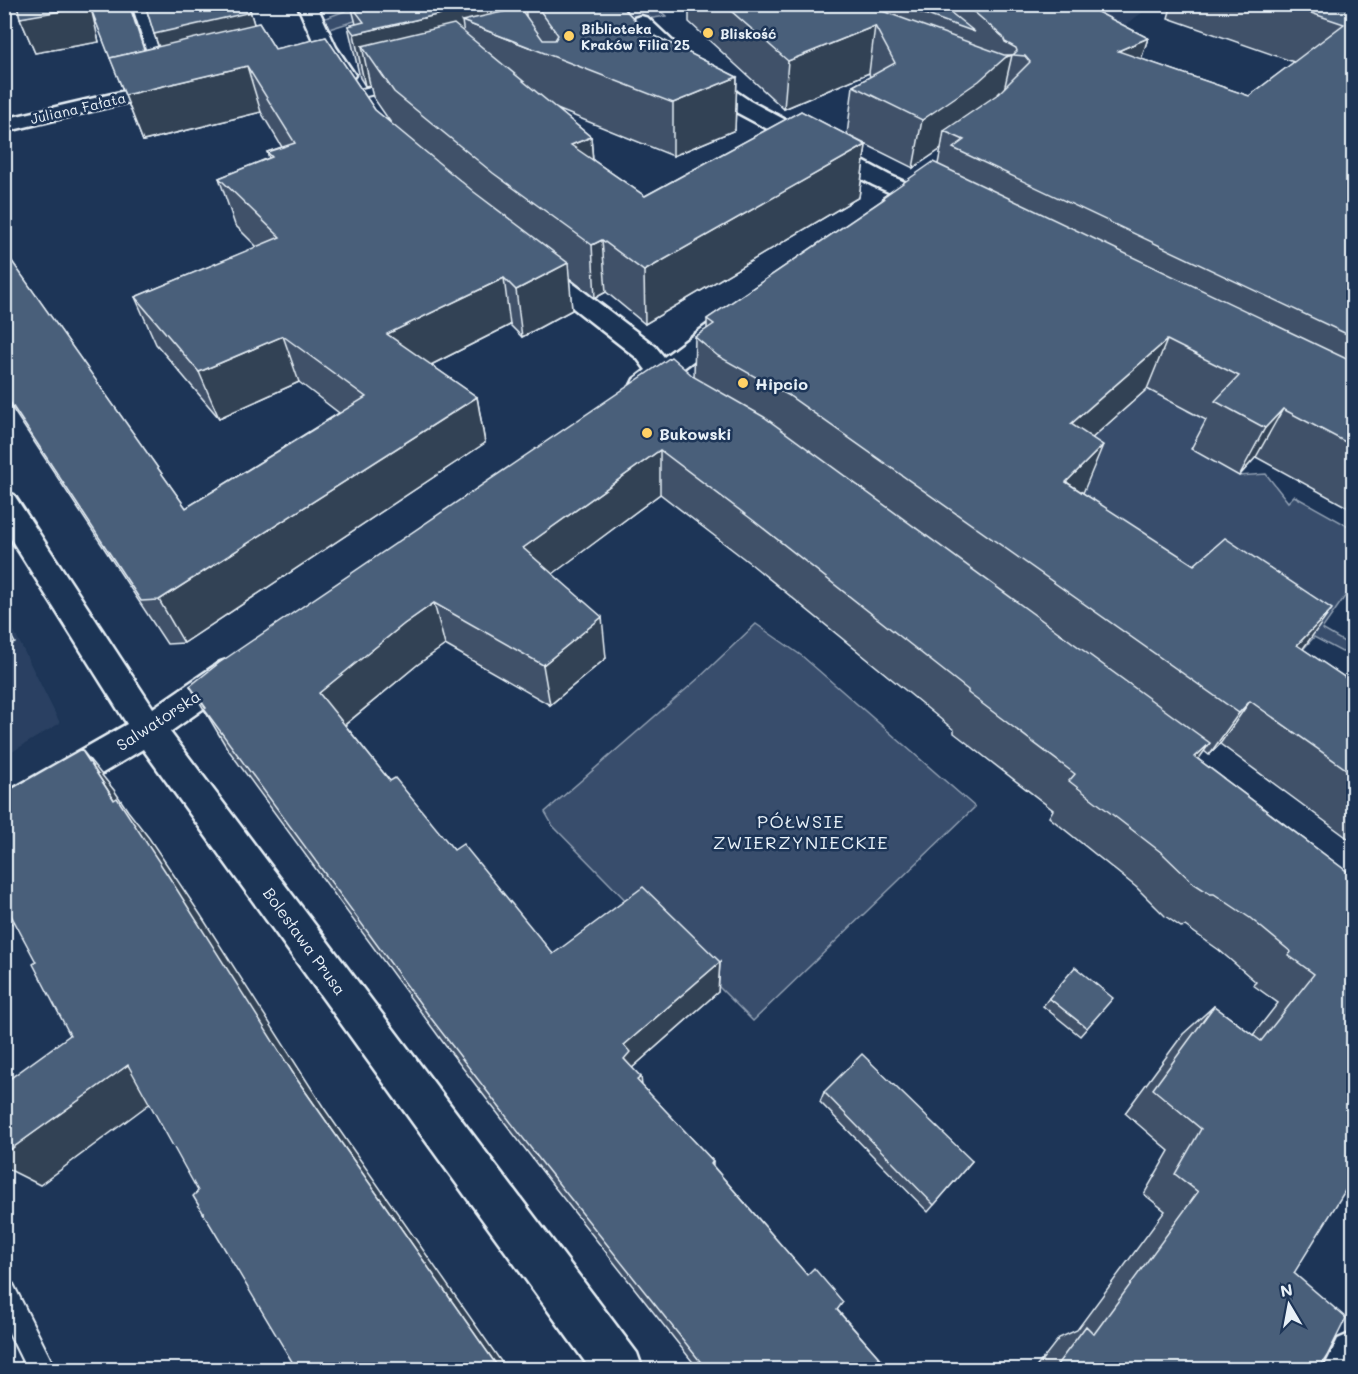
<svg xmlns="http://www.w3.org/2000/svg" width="1358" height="1374" font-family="Mali,sans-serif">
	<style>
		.built { fill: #2a4162 }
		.green { fill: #374d6c; stroke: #909fb2; stroke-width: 1.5 }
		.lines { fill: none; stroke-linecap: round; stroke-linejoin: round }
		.lane-casing { stroke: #e8f1f8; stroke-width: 4 }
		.street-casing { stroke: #e8f1f8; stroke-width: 5 }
		.lane { fill: #1d3557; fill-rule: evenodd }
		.street { fill: #1d3557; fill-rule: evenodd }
		.wall { fill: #3f5169; stroke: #e8f1f8; stroke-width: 1.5 }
		.shaded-wall { fill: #334255; stroke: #e8f1f8; stroke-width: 1.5 }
		.building { fill: #495e7a; stroke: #e8f1f8; stroke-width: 1.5 }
		.poi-dot { fill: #ffd166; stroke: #1d3557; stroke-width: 2 }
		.labels { text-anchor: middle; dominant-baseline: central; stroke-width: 5; stroke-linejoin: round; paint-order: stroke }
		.far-poi-label { font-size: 14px; font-weight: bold; fill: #e8f1f8; stroke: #1d3557; text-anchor: start }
		.far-street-label { font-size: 14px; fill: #e8f1f8; stroke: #1d3557 }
		.poi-label { font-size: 16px; font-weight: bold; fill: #e8f1f8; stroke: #1d3557; text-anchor: start }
		.street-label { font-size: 16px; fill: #e8f1f8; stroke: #1d3557 }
		.neighbourhood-label { font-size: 18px; letter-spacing: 1.5px; fill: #e8f1f8; stroke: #1d3557 }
	</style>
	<rect width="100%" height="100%" fill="#1d3557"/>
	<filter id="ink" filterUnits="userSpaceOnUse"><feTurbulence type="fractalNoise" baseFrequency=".0167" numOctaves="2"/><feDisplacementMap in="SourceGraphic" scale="12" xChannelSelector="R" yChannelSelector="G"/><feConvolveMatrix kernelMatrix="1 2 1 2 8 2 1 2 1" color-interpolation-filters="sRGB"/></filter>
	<g filter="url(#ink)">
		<g class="built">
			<path d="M1032,5h121l-41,29z"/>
			<path d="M4,611l56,112 -55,33h-1z"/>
		</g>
		<g class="green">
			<path d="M354,4l7,15 -32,10 -6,-10 22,-8 -2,-6z"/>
			<path d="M631,4l25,3 10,9 -56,9 -19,-20z"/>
			<path d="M1152,383l36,28 14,7 6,-5 31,63 27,-2 22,28 6,-6 59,33v56l-31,44 31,18 -2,3 -9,2 -28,-15 -15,17 -241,-178 -39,-92z"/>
			<path d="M756,624l46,32 173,151 -222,214 -104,-104 -4,3 -92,-94 -8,-14 155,-135z"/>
		</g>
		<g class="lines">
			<g class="lane-casing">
				<g id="lane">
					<path d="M132,4h12l22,70 -2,3 -4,1 -6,-4z"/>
					<path d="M396,81l4,1 2,3 -2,3 -42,10 -6,-4 2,-3z"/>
					<path d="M4,1280l9,4 43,86h-29l-23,-47z"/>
				</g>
			</g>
			<g class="street-casing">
				<g id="street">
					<path d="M297,4h19l20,43 19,28 -3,4 -7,2 -7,-2 -22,-32z"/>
					<path d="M641,16l7,2 53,50 49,33 139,74 58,26 4,5 -4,5 -8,2 -8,-2 -58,-26 -139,-74 -47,-35 -53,-50 -3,-4 3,-4z"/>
					<path d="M168,81l7,2 3,4 -3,4 -171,41v-13z"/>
					<path d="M536,260l9,2 110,84 9,11 59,-44 9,-2 9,2 4,6 -4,6 -64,48 24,25 -4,6c-17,5 -28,-4 -38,-17l-15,7 -10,-3 -3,-6 3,-6 12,-9 -9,-12 -110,-86 -3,-5 3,-5z"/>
					<path d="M4,492l10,3 139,213 67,-46 12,-4 12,4 4,9 -4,9 -74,52 467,621 6,17h-52l-448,-621 -126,75 -13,4v-34l123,-70 -123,-196z"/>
					<path d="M1354,1332v38h-31l15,-31z"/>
				</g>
			</g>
			<use href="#lane" class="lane"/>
			<use href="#street" class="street"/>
		</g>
		<g class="wall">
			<path d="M17,4h113l14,46 15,-4 -14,-42h103l6,20 5,-1 16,26 51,-12 49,73 16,13 -18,-26 -3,-12 -5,1 -5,-8 -12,-52 8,-2 -5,-19 4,-1h265l25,27 92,46 -2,53 -62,26 -116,-47 34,28 2,23 52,36 156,-85 65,34 -7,52 -214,127 -39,-32 -11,6 -26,-20 3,32 -50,27 -12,-12 -79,40 46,32 8,46 -301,200 -17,1 -163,-248v-146l182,258 153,-95 -40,-31 -80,36 -63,-74 -21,-47 122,-50 -22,-22 -16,-47 50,-20 -2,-6 15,-5 -21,-35 -118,29 -53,-135 9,36 -64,11 -15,-35z"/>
			<path d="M689,4h393l66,34 -7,21 108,37 45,-34 -126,-44 4,-14h181v499l-2,-1 -4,5 -91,-50 -17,19 -48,-27 15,-29 -59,-31 -55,49 -9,55 220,156 50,34v159l-133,-98 -11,11 -5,-4 -6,8 155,117 -59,397 24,97h-284l25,-32 18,-8 88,-119 -21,-17 25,-43 -44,-38 58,-79 31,-28 39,29 25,-32 -25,-18 3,-3 -37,-32 -34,-24 -4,1 -16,-11 -29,-29 -87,-70 4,-7 -99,-77v-3l-203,-166 -91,-70 -108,80 54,84 -56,47 -105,-60 -28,20 -72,60 45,56 64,69 99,104 167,8 -2,30 -86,76 10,18 71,75v5l94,109 83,95h-191l-147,-186 -107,-139 -218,-297 -37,-62 504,-309 1,-40 12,-8v-10l175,-119 1,-3 55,-33 3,-15 -28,19 -66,-33 6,-49 17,-9 -1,-4 -85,36 -95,-87z"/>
			<path d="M1049,998l38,30 -7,8 -37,-30z"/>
			<path d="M824,1092l148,69 -44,51 -108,-110z"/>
		</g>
		<g class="shaded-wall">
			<path d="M85,4h5l9,38 -64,11 -15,-35z"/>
			<path d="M239,4h9l15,50 -93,23 -16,-43z"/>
			<path d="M484,4h41l4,43 -67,-26 6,41 -106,-16 8,39 -5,1 -11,-52z"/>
			<path d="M875,26l-6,47 -85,36 4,-48z"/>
			<path d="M1148,38l-15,47 -15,-34z"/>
			<path d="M1012,55l-11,48 -57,28 -3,18 -28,19 9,-48 84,-63z"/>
			<path d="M247,66l14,46 -118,29 -18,-46z"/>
			<path d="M737,77l-2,53 -62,26v-53z"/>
			<path d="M591,137l4,52 -24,-44z"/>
			<path d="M866,145l-7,52 -214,127 -1,-53z"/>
			<path d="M602,240l4,52 -11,6 -3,-53z"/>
			<path d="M568,263l4,47 -50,27 -6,-47z"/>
			<path d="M504,278l6,47 -111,56 -12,-47z"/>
			<path d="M283,336l16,46 -80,36 -20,-46z"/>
			<path d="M1167,340l-20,49 -93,83 17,-48z"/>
			<path d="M477,397l8,46 -301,200 -25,-43z"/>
			<path d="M1283,409l-27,48 -17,19 26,-48z"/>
			<path d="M1103,445l-20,48 -17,-11z"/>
			<path d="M660,450v44l-130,97 -7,-43z"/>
			<path d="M434,603l11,42 -28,20 -81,67 -17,-39 85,-69z"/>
			<path d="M1332,609l-33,45 -2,-9z"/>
			<path d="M602,617l4,41 -56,47 -7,-40z"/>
			<path d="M4,624l11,19 -11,5z"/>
			<path d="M1250,701l-30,43 -11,11 30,-42z"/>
			<path d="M1210,743l-27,38 12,-24z"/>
			<path d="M81,749l33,41 14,21 21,27 51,76 124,194 183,262h-7l-202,-289z"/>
			<path d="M4,888l27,23 -27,17z"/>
			<path d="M720,962l-2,30 -86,76 -8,-9v-14z"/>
			<path d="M128,1065l36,28 -124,92 -36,-18v-13z"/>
			<path d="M641,1077l3,25 -7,-22z"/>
		</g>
		<g class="building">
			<path d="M17,4h68v3l-65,11z"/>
			<path d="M89,4h40l15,46 -34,8z"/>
			<path d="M145,4h101l5,8 -97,22z"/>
			<path d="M355,4h129l-130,30 -6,-8 16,-4 -13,-17z"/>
			<path d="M535,4h85l25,27 92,46 -64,26 -211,-82 58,-13 23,32h12l3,-5z"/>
			<path d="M723,4h140l141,51h8l-6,2 -27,24 -57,39 -69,-34 42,-23 -20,-37 -87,35z"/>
			<path d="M896,4h44l35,28z"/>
			<path d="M965,4h117l66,34 -30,13 131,45 95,-72 -60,-20h69v333l-400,-189 11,-8 -20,-9 54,-37 32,-32 -5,-6 -12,-1 4,-4 -1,-3 -11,-6 -2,-5z"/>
			<path d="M259,23l16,26 51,-12 49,73 99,82 94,71 -52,27 -12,-12 -117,56 90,63 -318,203 -18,1 -137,-208v-143l182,258 180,-111 -83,-61 -84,36 -64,-75 145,-60 -61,-59 53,-21 -5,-5 28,-9 -48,-77 -122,29 -15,-37z"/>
			<path d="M454,24l137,113 -20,8 74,51 156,-85 65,34 -222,126 -42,-31 -10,5 -99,-72 -99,-81 -32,-46z"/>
			<path d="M933,162l420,200v84l-70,-37 -18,19 -50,-27 24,-25 -72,-36 -96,84 32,21 -37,37 128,83 31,-27 107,71 -35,36 56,38v91l-103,-73 -11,12 -451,-318 -70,-39 -23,-19 19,-13 -7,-5 177,-120 -1,-2z"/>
			<path d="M671,357l23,20 70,40 446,326 -15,14 158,119v302l-59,95 52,45 -19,38 -9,14h-265l33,-44 8,8 104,-142 -23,-18 26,-45 -48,-40 61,-83 47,35 53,-67 -26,-19 3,-3 -41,-34 -36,-24h-4l-17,-11 -31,-30 -93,-72 6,-7 -107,-81v-3l-214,-169 -94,-71 -137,98 79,69 -59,48 -109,-62 -30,21 -85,69 71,88 5,-3 59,72 9,-6 90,110 90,-67 77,75 -96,83 6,7 -6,7 17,18 -4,3 76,81 -2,3 96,111 7,-7 29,34 -6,8 53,60h-183l-164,-206 -113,-147 -226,-308 2,-1 -16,-22 29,-23z"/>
			<path d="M81,749l33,51 3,-2 52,79 129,204 202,289h-203l-104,-174 5,-5 -70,-126 -124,89v-71l66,-48 -37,-71 3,-2 -32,-60v-109z"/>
			<path d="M1075,967l38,31 -26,30 -38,-30z"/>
			<path d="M862,1054l110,107 -38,44 -110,-113z"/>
		</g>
	</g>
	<g class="poi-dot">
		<circle cx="708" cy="33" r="6"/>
		<circle cx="569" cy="36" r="6"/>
		<circle cx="743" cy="383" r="6"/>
		<circle cx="647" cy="433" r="6"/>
	</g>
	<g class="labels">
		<g class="far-poi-label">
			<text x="581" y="28">Biblioteka<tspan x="581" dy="16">Kraków Filia 25</tspan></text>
			<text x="720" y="33">Bliskość</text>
		</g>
		<g class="far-street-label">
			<text transform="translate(78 108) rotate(-13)">Juliana Fałata</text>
		</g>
		<g class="poi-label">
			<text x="755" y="383">Hipcio</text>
			<text x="659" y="433">Bukowski</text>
		</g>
		<g class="street-label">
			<text transform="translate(158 720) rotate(-33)">Salwatorska</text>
			<text transform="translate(305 941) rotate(54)">Bolesława Prusa</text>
		</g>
		<g class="neighbourhood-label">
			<text x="801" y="821">PÓŁWSIE<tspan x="801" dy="21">ZWIERZYNIECKIE</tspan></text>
		</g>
	</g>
	<rect width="1358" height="1374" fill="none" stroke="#1d3557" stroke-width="24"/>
	<rect x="12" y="12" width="1334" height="1350" fill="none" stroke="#e8f1f8" stroke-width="2" filter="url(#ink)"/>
	<g transform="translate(1289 1305) rotate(350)" stroke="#1d3557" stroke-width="4.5" paint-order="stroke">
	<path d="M0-4.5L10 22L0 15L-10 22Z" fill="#e8f1f8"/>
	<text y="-9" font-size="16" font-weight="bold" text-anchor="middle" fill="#e8f1f8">N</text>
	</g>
</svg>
